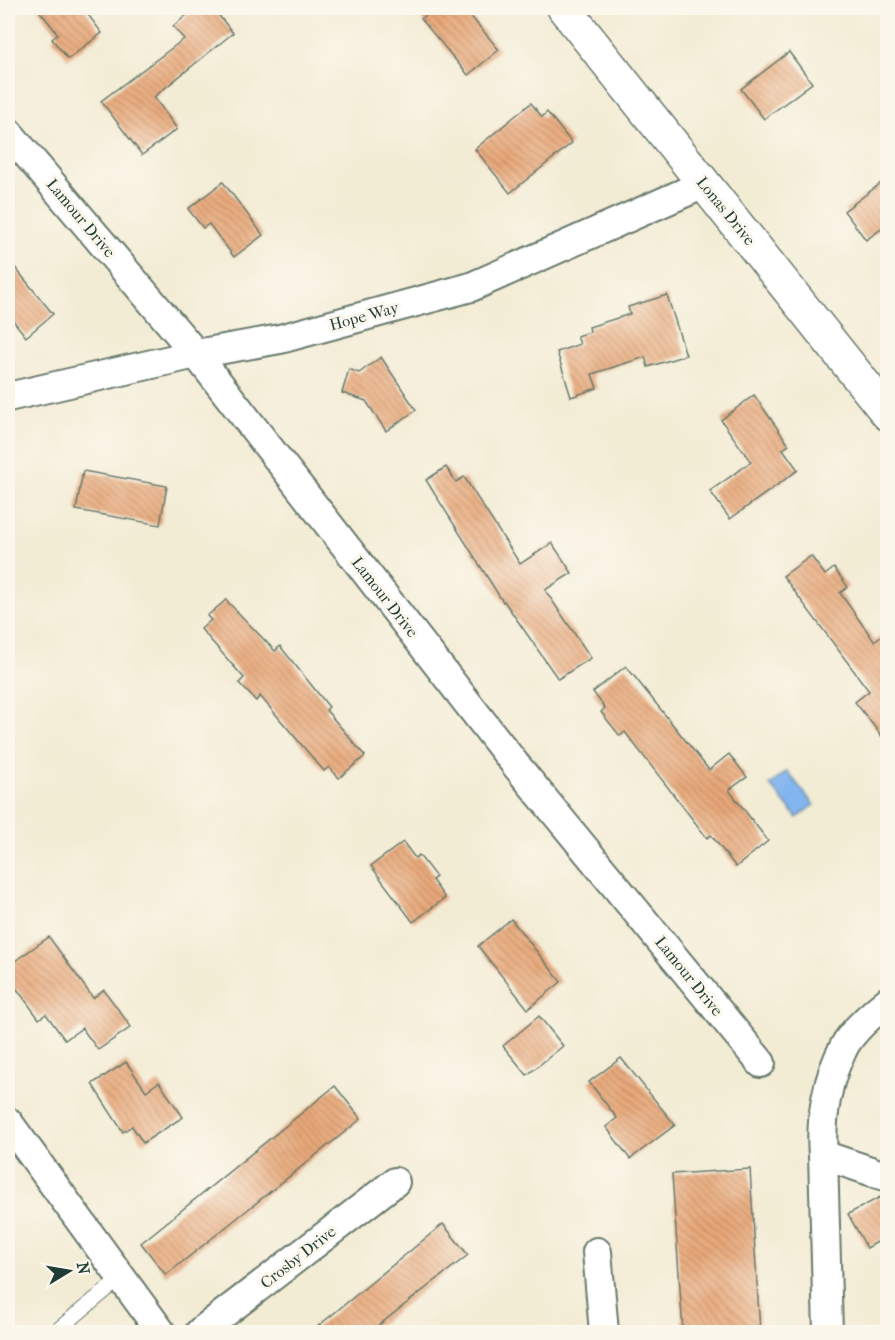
<svg xmlns="http://www.w3.org/2000/svg" width="895" height="1340" font-family="'IM FELL French Canon',serif">
	<style>
		.water { fill: #83b5ef; stroke: #517992; stroke-width: 1.5 }
		.building { fill: url(#building-back-hatch) }
		.lines { fill: none; stroke-linecap: round; stroke-linejoin: round }
		.lane-casing { stroke: #697a6c; stroke-width: 16 }
		.street-casing { stroke: #697a6c; stroke-width: 32 }
		.secondary-casing { stroke: #697a6c; stroke-width: 36 }
		.lane { stroke: #fff; stroke-width: 14 }
		.street { stroke: #fff; stroke-width: 28 }
		.secondary { stroke: #fff; stroke-width: 33 }
		.labels { text-anchor: middle; dominant-baseline: central; stroke-width: 6; stroke-linejoin: round; paint-order: stroke }
		.street-label { font-size: 16px; fill: #1f3d34; stroke: #fbf7ec }
	</style>
	<defs>
		<pattern id="building-back-hatch" width="6" height="6" patternUnits="userSpaceOnUse" patternTransform="scale(1.5)"><rect width="6" height="6" fill="#e9a879"/><path d="M-1 5l2 2M0 0l6 6M5-1l2 2" fill="none" stroke="#bc8a64"/></pattern>
	</defs>
	<rect width="100%" height="100%" fill="#fbf7ec"/>
	<filter id="ink" filterUnits="userSpaceOnUse"><feTurbulence type="fractalNoise" baseFrequency=".0167" numOctaves="2"/><feDisplacementMap in="SourceGraphic" scale="12" xChannelSelector="R" yChannelSelector="G"/><feConvolveMatrix kernelMatrix="1 2 1 2 8 2 1 2 1" color-interpolation-filters="sRGB"/></filter>
	<filter id="wash" filterUnits="userSpaceOnUse"><feTurbulence type="fractalNoise" baseFrequency=".008" numOctaves="4" result="noise"/><feDisplacementMap in="SourceGraphic" scale="24" xChannelSelector="R" yChannelSelector="G"/><feGaussianBlur stdDeviation="1.35" result="paint"/><feColorMatrix in="noise" values="0 0 0 0 0 0 0 0 0 0 0 0 0 0 0 0 0 1.4 0 .05"/><feComposite in="paint" operator="in"/></filter>
	<g filter="url(#wash)">
		<rect width="100%" height="100%" fill="#f3ecd5"/>
		<path class="water" d="M787,771l27,34 -17,13 -27,-33z"/>
		<g id="blocks">
			<g class="building">
				<path d="M37,8h46l19,25 -34,26 -16,-20 6,-5z"/>
				<path d="M196,8h17l20,25 -79,64 23,32 -35,26 -41,-54 83,-62 -11,-13z"/>
				<path d="M436,8h28l35,42 -31,25 -47,-56z"/>
				<path d="M789,52l23,31 -48,36 -23,-30z"/>
				<path d="M531,103l11,14 5,-5 25,31 -62,50 -35,-44z"/>
				<path d="M888,178v46l-22,16 -22,-29z"/>
				<path d="M223,182l40,53 -29,22 -25,-33 -6,4 -15,-19z"/>
				<path d="M8,259l45,55 -27,23 -18,-23z"/>
				<path d="M667,295l19,60 -38,12 -3,-10 -53,17 5,14 -26,9 -14,-45 23,-8 -3,-8 13,-4 -1,-5 41,-13 -2,-7z"/>
				<path d="M381,357l35,53 -30,21 -20,-30 -24,-8 7,-24 10,4z"/>
				<path d="M754,395l35,50 -6,4 15,21 -68,49 -20,-28 41,-29 -30,-42z"/>
				<path d="M446,467l10,15 8,-5 56,87 32,-21 20,30 -27,17 46,68 -33,21 -54,-78 -1,1 -77,-122z"/>
				<path d="M83,471l84,15 -7,39 -84,-15z"/>
				<path d="M811,556l14,19 9,-7 14,19 -8,6 34,48 14,-10v113l-33,-42 14,-11 -86,-115z"/>
				<path d="M226,600l49,51 5,-5 49,61 -3,3 39,46 -26,22 -10,-11 -5,4 -64,-75 -4,5 -17,-18 5,-5 -43,-49 10,-9 -4,-4z"/>
				<path d="M626,666l83,104 20,-16 18,23 -18,13 39,51 -32,26 -25,-32 -4,3 -82,-106 -5,4 -19,-24 4,-4 -12,-16z"/>
				<path d="M403,842l12,16 4,-3 17,22 -4,3 13,18 -32,24 -42,-56z"/>
				<path d="M511,919l50,63 -33,27 -50,-63z"/>
				<path d="M49,937l44,61 11,-8 27,37 -33,23 -16,-22 -17,12 -19,-26 -7,5 -22,-30 -9,6v-29z"/>
				<path d="M539,1016l24,30 -36,29 -24,-29z"/>
				<path d="M621,1058l54,67 -45,34 -24,-32 11,-9 -28,-36z"/>
				<path d="M126,1062l20,29 13,-9 24,35 -40,26 -11,-17 -9,6 -31,-48z"/>
				<path d="M335,1086l26,33 -195,156 -25,-32z"/>
				<path d="M750,1169l10,163h-77l-11,-158z"/>
				<path d="M888,1193v43l-21,12 -19,-34z"/>
				<path d="M443,1224l25,31 -98,77h-59z"/>
			</g>
		</g>
	</g>
	<g filter="url(#ink)">
		<use href="#blocks" fill-opacity="0" stroke="#697a6c" stroke-width="1.5"/>
		<g class="lines">
			<g class="lane-casing">
				<path id="lane" d="M55,1332l66,-54"/>
			</g>
			<g class="street-casing">
				<g id="street">
					<path d="M8,132l188,222 319,410 246,299"/>
					<path d="M8,397l188,-43 84,-15 191,-52 233,-103"/>
					<path d="M8,1122l153,210"/>
					<path d="M823,1155c-3,-35 4,-78 22,-110 9,-16 28,-32 43,-44"/>
					<path d="M597,1252l7,80"/>
					<path d="M200,1332l195,-150"/>
					<path d="M828,1332l-5,-177 65,22"/>
				</g>
			</g>
			<g class="secondary-casing">
				<path id="secondary" d="M564,8l324,406"/>
			</g>
			<use href="#lane" class="lane"/>
			<use href="#street" class="street"/>
			<use href="#secondary" class="secondary"/>
		</g>
	</g>
	<g class="labels">
		<g class="street-label">
			<text transform="translate(726 211) rotate(51)">Lonas Drive</text>
			<text transform="translate(81 218) rotate(50)">Lamour Drive</text>
			<text transform="translate(364 316) rotate(-15)">Hope Way</text>
			<text transform="translate(385 597) rotate(52)">Lamour Drive</text>
			<text transform="translate(689 976) rotate(51)">Lamour Drive</text>
			<text transform="translate(298 1257) rotate(-38)">Crosby Drive</text>
		</g>
	</g>
	<rect width="895" height="1340" fill="none" stroke="#fbf7ec" stroke-width="30"/>
	<g transform="translate(69 1271) rotate(79)" stroke="#fbf7ec" stroke-width="4.5" paint-order="stroke">
	<path d="M0-4.5L10 22L0 15L-10 22Z" fill="#1f3d34"/>
	<text y="-9" font-size="16" font-weight="bold" text-anchor="middle" fill="#1f3d34">N</text>
	</g>
</svg>
